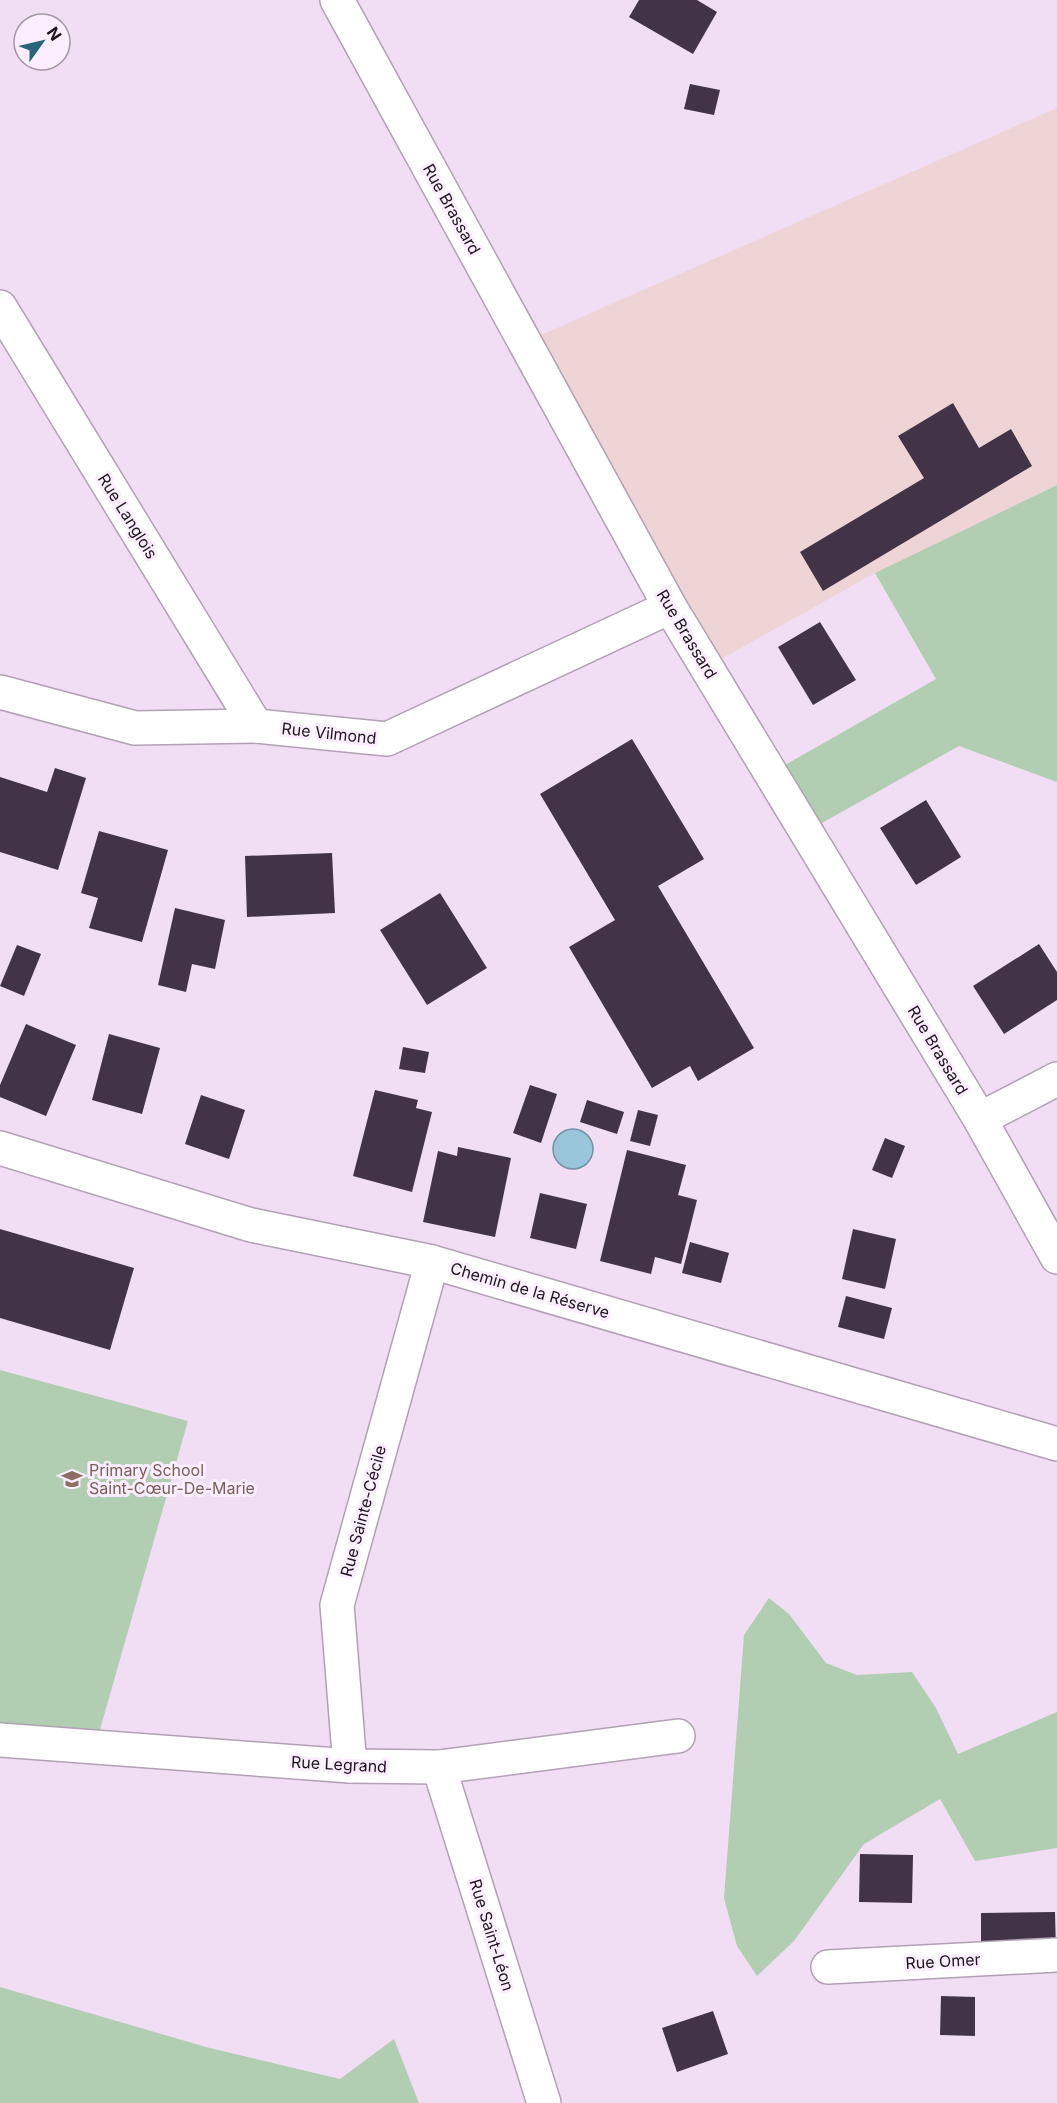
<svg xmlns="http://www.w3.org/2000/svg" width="1057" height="2103" font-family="Inter,sans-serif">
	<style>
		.industrial { fill: #efd4d5 }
		.green { fill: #b1ceb2 }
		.water { fill: #9ac6dc; stroke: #7491a3; stroke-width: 1.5 }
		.building { fill: #423446 }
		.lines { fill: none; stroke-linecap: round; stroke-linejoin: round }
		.street-casing { stroke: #b2a0b5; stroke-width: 36 }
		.secondary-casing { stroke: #b2a0b5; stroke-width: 36 }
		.street { stroke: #fff; stroke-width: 33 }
		.secondary { stroke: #fff; stroke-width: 33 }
		.labels { text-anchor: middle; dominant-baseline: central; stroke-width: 6; stroke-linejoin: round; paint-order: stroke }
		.street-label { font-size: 16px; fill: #1d161e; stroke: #fcedff }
		.education-label { font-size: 16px; fill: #785e54; stroke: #fcedff; text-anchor: start }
	</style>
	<rect width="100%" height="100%" fill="#f1def4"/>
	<path class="industrial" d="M1057,108v377l-182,88 -168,94 -182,-325z"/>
	<g class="green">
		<path d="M1057,485v297l-98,-36 -153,86 -35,-59 165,-94 -61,-106z"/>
		<path d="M0,1370l188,51 -93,326 -95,-7z"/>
		<path d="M769,1598l20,16 37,49 31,12 55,-3 24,36 22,46 99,-42v136l-82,13 -35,-62 -76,45 -70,97 -37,35 -20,-30 -13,-48 20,-263z"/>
		<path d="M0,1987l206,60 134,32 54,-40 25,64h-419z"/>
	</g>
	<circle class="water" cx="573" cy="1149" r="20"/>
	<g class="building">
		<path d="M639,0h58l20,12 -24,42 -64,-37z"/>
		<path d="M690,84l30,6 -6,25 -30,-6z"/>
		<path d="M953,403l26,45 32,-19 21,37 -209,125 -23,-39 124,-74 -26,-42z"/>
		<path d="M820,622l36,58 -43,25 -35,-58z"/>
		<path d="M632,739l72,120 -46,27 96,162 -56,33 -8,-15 -38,22 -83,-141 46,-27 -75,-126z"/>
		<path d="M55,768l31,10 -28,92 -58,-18v-75l47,15z"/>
		<path d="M926,800l35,57 -45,28 -36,-57z"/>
		<path d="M99,831l69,19 -26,92 -53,-14 9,-30 -17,-5z"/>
		<path d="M332,853l3,60 -88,4 -2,-61z"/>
		<path d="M440,893l47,75 -60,37 -47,-75z"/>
		<path d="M175,908l50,12 -10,49 -23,-5 -6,28 -28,-7z"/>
		<path d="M1039,944l18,28v28l-53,34 -31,-48z"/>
		<path d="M17,945l24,9 -17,42 -24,-10z"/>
		<path d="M26,1024l50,21 -30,71 -46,-19v-12z"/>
		<path d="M109,1034l51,14 -18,66 -50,-14z"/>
		<path d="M403,1047l26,5 -4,21 -26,-4z"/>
		<path d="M530,1085l27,9 -16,49 -28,-10z"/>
		<path d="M375,1090l43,10 -2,8 16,4 -20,80 -59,-16z"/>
		<path d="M201,1095l44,15 -16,49 -44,-15z"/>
		<path d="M587,1100l37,12 -7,22 -37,-12z"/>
		<path d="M638,1110l20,5 -8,31 -20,-5z"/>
		<path d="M885,1138l20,8 -13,32 -20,-8z"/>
		<path d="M458,1147l53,11 -16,79 -72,-15 15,-71 19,5z"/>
		<path d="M627,1150l59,15 -8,30 19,5 -16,64 -26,-7 -4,17 -51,-13z"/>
		<path d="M540,1193l47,11 -11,45 -46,-11z"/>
		<path d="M0,1229l134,39 -24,82 -110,-32z"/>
		<path d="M853,1229l43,10 -11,50 -43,-10z"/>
		<path d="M690,1242l39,11 -8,30 -39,-10z"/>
		<path d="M846,1296l46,12 -8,31 -46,-12z"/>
		<path d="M860,1854l53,1 -1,48 -53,-1z"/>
		<path d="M1055,1912l1,41 -75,2v-42z"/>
		<path d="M941,1996l34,1v39l-35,-1z"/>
		<path d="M713,2011l15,43 -51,18 -15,-44z"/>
	</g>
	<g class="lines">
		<g class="street-casing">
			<g id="street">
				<path d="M337,0l333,607 310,512 77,138"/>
				<path d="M0,307l256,419"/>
				<path d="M0,692l135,36 121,-2 131,13 283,-132"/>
				<path d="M980,1119l77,-40"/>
				<path d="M0,1740l350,26 89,1 239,-31"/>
				<path d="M350,1766l-13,-161 95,-343"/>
				<path d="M439,1767l105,336"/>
				<path d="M828,1967l229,-12"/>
			</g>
		</g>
		<g class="secondary-casing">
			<path id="secondary" d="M0,1148l251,77 181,37 625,182"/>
		</g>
		<use href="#street" class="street"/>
		<use href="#secondary" class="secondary"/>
	</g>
	<defs>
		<g id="school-bare" transform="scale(1.62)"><path d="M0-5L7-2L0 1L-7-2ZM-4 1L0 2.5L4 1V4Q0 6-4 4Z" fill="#8d6e63" stroke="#fcedff" stroke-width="2.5" paint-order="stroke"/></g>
	</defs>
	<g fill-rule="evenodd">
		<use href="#school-bare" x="72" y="1479"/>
	</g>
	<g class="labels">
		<g class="street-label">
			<text transform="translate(452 209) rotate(61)">Rue Brassard</text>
			<text transform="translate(128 516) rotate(58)">Rue Langlois</text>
			<text transform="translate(687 634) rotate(59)">Rue Brassard</text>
			<text transform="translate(329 733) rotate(6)">Rue Vilmond</text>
			<text transform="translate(938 1050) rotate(59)">Rue Brassard</text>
			<text transform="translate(530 1290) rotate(16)">Chemin de la Réserve</text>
			<text transform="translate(363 1511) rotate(-75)">Rue Sainte-Cécile</text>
			<text transform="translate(339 1764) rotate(3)">Rue Legrand</text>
			<text transform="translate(492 1935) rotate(73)">Rue Saint-Léon</text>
			<text transform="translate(943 1961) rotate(-3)">Rue Omer</text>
		</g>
		<g class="education-label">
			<text x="89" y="1470">Primary School<tspan x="89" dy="18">Saint-Cœur-De-Marie</tspan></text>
		</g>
	</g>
	<g transform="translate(42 42) rotate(56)"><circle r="28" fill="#fcedff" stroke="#a397a5" stroke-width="1.5"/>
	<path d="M0-4.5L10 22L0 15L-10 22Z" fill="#27677c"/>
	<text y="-9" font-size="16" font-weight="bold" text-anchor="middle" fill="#1d161e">N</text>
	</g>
</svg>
